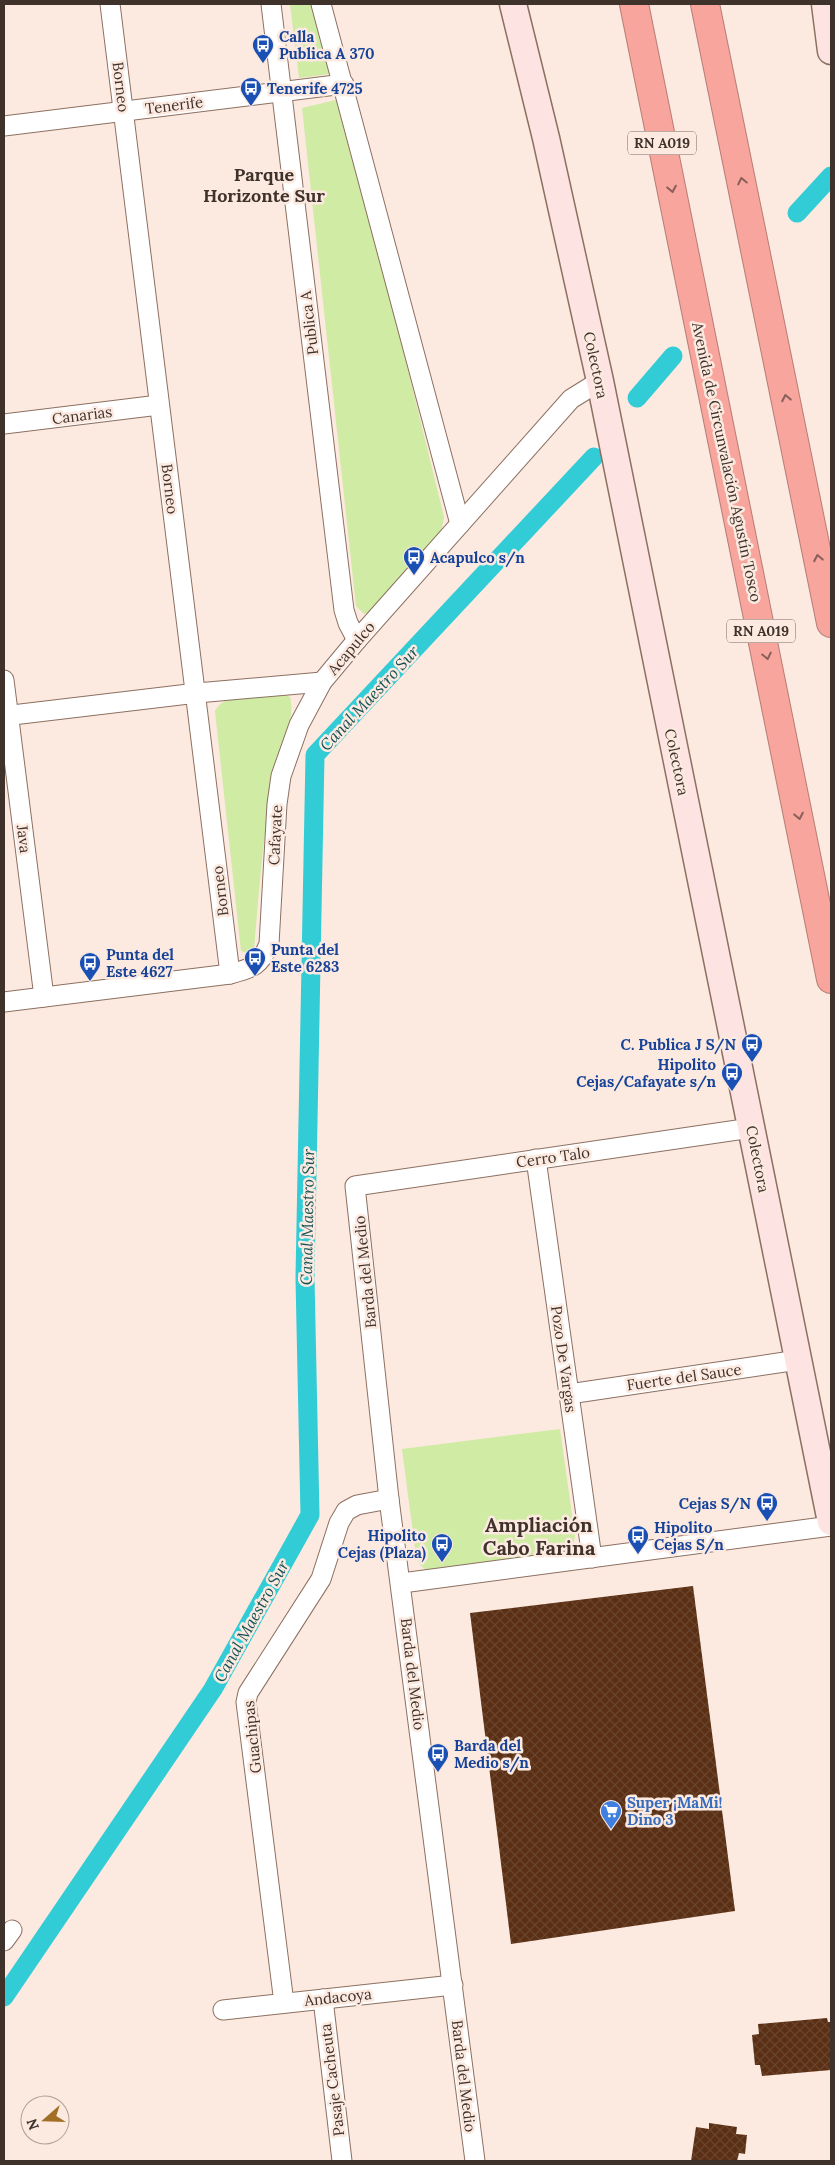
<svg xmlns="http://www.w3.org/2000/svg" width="835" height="2165" font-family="Lora,serif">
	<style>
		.green { fill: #cfeba4 }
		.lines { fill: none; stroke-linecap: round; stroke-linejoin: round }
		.canal { stroke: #31ccd6; stroke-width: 19 }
		.building { fill: url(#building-cross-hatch) }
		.street-casing { stroke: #8c7061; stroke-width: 21 }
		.secondary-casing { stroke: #8c7061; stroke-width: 29 }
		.highway-casing { stroke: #b67d75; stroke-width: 30 }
		.street { stroke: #fff; stroke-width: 19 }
		.secondary { stroke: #fde4e2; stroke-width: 26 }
		.highway { stroke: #f7a59d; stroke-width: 28 }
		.oneway { stroke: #886059 }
		.labels { text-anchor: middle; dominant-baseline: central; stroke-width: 5; stroke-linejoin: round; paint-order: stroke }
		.shield { fill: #fce9df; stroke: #776961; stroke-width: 1 }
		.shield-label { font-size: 14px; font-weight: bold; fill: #3e322b }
		.transit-label { font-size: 15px; font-weight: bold; fill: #164399; stroke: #fce9df; text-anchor: start }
		.street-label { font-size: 15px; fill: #3e322b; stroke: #fce9df }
		.shop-label { font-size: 15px; font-weight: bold; fill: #366cbe; stroke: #fce9df; text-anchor: start }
		.water-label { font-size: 16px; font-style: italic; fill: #125155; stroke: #fce9df }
		.quarter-label { font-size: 18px; font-weight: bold; fill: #3e322b; stroke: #fce9df }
		.district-label { font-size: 20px; font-weight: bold; fill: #3e322b; stroke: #fce9df }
	</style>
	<defs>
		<pattern id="building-cross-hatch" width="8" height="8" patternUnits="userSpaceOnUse" patternTransform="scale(1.25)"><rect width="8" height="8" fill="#5a2f14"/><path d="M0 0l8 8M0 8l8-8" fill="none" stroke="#6a452e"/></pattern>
	</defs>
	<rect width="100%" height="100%" fill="#fce9df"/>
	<g class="green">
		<path d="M290,4h22l18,70 -31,4z"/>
		<path d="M336,100l61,225 47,192 -3,16 -66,78 -11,3 -8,-8 -54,-498z"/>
		<path d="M282,693l8,4c5,19 -5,41 -10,59 -17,63 -20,129 -26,193l-7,4 -6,-2 -26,-240c11,-20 46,-16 67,-18z"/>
		<path d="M560,1429l15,107 -2,10 -8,9 -138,16 -7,-6 -4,-9 -14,-107z"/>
	</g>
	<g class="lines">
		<g class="canal">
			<path d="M797,213l34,-37"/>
			<path d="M637,398l36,-42"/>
			<path d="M4,1997l209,-308 97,-174 -5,-237 10,-523 279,-298"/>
		</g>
	</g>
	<g class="building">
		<path d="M693,1586l42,325 -224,33 -41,-331z"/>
		<path d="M827,2018l1,4h3v48l-69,6 -2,-11h-5l-3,-30 7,-1 -1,-10z"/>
		<path d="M709,2123l28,4 -1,7 11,1 -2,19 -6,-1 -2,8h-46l5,-34 13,2z"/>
	</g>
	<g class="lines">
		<g class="street-casing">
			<g id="street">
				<path d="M110,4l120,970"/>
				<path d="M271,4l73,606 4,13 9,17"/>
				<path d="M321,4l139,520"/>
				<path d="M4,126l340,-42"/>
				<path d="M4,424l155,-19"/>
				<path d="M4,680l40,317"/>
				<path d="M4,716l193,-23 125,-11"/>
				<path d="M4,1002l226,-28c23,-6 30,-8 39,-30l8,-140 4,-28 18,-51 23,-43 35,-42 214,-241 29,-18"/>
				<path d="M536,1159l56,399"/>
				<path d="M569,1394l229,-34"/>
				<path d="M402,1583l429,-57"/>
				<path d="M4,1941l8,-11"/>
				<path d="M323,1999l19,162"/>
				<path d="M284,2003l-38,-301 2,-9 73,-114 18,-56 7,-12 11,-6 32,-6"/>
				<path d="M223,2010l230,-25"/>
				<path d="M475,2161l-86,-662 -34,-313 396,-58"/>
			</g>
		</g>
		<g class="secondary-casing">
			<g id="secondary">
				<path d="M513,4l33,134 54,243 231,1141"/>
				<path d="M825,4l6,47"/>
			</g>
		</g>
		<g class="highway-casing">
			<g id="highway">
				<path d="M634,4l197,975"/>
				<path d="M705,4l126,619"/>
			</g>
		</g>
		<use href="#street" class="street"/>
		<use href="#secondary" class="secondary"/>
		<use href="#highway" class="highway"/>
	</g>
	<defs><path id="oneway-chevron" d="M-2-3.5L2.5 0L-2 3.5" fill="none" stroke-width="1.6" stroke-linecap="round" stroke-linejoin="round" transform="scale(1.25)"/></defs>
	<g class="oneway">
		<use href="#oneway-chevron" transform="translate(742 181) rotate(-102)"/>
		<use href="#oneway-chevron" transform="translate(672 189) rotate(79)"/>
		<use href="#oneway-chevron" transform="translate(786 398) rotate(-101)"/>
		<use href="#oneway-chevron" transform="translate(818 558) rotate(-101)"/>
		<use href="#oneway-chevron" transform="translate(767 656) rotate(78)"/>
		<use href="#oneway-chevron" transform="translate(799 816) rotate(79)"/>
	</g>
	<defs>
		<g id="bus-pin" transform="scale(1.125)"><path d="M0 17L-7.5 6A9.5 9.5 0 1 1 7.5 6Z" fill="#1a4fb4" stroke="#fce9df"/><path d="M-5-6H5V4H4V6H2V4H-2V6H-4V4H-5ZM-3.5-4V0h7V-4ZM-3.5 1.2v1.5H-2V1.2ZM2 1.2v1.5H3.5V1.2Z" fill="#fff"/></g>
		<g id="supermarket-pin" transform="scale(1.125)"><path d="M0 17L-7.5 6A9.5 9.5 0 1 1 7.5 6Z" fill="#3f7fe0" stroke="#fce9df"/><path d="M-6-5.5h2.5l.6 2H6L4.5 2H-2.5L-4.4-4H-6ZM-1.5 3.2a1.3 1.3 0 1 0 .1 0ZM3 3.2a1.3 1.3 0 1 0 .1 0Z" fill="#fff"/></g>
	</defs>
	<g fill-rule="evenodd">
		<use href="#bus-pin" x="263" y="45"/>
		<use href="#bus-pin" x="251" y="88"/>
		<use href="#bus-pin" x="414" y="557"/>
		<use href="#bus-pin" x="255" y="958"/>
		<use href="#bus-pin" x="90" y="963"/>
		<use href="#bus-pin" x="752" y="1044"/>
		<use href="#bus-pin" x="732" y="1073"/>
		<use href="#bus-pin" x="767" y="1503"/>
		<use href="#bus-pin" x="638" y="1536"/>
		<use href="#bus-pin" x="442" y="1544"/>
		<use href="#bus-pin" x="438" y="1754"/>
		<use href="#supermarket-pin" x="611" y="1811"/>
	</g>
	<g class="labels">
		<g class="shield">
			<rect x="628" y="131.5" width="68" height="23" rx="4"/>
			<rect x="727" y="619.5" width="68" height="23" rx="4"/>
		</g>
		<g class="shield-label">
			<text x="662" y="143">RN A019</text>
			<text x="761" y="631">RN A019</text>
		</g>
		<g class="transit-label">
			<text x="279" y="36">Calla<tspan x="279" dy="17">Publica A 370</tspan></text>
			<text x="267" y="88">Tenerife 4725</text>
			<text x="430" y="557">Acapulco s/n</text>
			<text x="271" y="949">Punta del<tspan x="271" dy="17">Este 6283</tspan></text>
			<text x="106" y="954">Punta del<tspan x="106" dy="17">Este 4627</tspan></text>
			<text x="736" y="1044" text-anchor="end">C. Publica J S/N</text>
			<text x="716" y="1064" text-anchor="end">Hipolito<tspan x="716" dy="17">Cejas/Cafayate s/n</tspan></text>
			<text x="751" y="1503" text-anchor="end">Cejas S/N</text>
			<text x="654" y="1527">Hipolito<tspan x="654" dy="17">Cejas S/n</tspan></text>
			<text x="426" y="1535" text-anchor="end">Hipolito<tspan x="426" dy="17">Cejas (Plaza)</tspan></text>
			<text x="454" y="1745">Barda del<tspan x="454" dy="17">Medio s/n</tspan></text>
		</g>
		<g class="street-label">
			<text transform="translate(121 87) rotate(83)">Borneo</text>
			<text transform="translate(174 105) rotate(-7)">Tenerife</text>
			<text transform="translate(309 323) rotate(-97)">Publica A</text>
			<text transform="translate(596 365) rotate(78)">Colectora</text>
			<text transform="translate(82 415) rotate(-7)">Canarias</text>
			<text transform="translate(727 462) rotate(78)">Avenida de Circunvalación Agustín Tosco</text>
			<text transform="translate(170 489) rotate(83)">Borneo</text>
			<text transform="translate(351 648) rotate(-50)">Acapulco</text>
			<text transform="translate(677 762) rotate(78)">Colectora</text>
			<text transform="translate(275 835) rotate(-87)">Cafayate</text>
			<text transform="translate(24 839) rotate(83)">Java</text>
			<text transform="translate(220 891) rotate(-97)">Borneo</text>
			<text transform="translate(553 1157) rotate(-8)">Cerro Talo</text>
			<text transform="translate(758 1159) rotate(79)">Colectora</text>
			<text transform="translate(365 1272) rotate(-96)">Barda del Medio</text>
			<text transform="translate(564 1359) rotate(82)">Pozo De Vargas</text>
			<text transform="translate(684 1377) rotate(-8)">Fuerte del Sauce</text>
			<text transform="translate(413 1674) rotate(83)">Barda del Medio</text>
			<text transform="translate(252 1737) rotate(-96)">Guachipas</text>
			<text transform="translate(338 1997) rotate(-6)">Andacoya</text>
			<text transform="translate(464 2076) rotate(83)">Barda del Medio</text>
			<text transform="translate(332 2080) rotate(-97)">Pasaje Cacheuta</text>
		</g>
		<g class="shop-label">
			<text x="627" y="1802">Super ¡MaMi!<tspan x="627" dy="17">Dino 3</tspan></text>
		</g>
		<g class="water-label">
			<text transform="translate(369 698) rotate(-47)">Canal Maestro Sur</text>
			<text transform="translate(307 1217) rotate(-89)">Canal Maestro Sur</text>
			<text transform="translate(251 1621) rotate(-61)">Canal Maestro Sur</text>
		</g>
		<g class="quarter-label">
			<text x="264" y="174">Parque<tspan x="264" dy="21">Horizonte Sur</tspan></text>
		</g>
		<g class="district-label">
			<text x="539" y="1524">Ampliación<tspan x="539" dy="23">Cabo Farina</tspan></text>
		</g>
	</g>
	<rect width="835" height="2165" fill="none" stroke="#3e322b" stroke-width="10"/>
	<g transform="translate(45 2120) rotate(250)"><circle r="24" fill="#fce9df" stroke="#b0a097"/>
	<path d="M0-4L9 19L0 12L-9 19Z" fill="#a16f25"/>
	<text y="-8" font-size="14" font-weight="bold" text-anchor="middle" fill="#3e322b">N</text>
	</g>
</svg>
